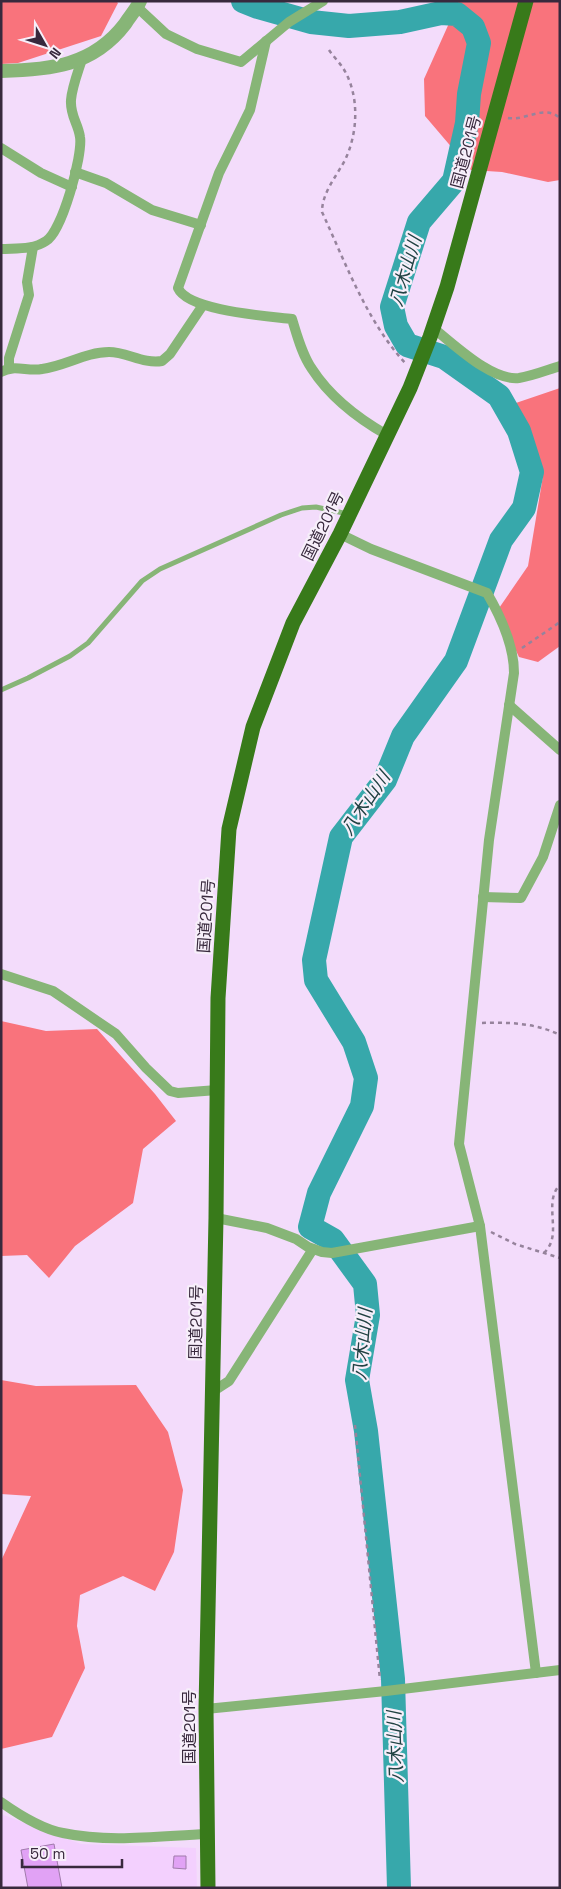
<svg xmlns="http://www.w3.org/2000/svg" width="561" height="1889" font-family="'Space Grotesk','Noto Sans JP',sans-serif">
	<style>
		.built { fill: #f3d0fe }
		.forest { fill: #f9737c }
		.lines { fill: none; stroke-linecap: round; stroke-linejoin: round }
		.river { stroke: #37a8ab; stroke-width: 24 }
		.building { fill: #e1a2f5; stroke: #a07bab }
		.path { stroke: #96839c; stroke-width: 2.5; stroke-dasharray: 4 4; stroke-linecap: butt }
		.service { stroke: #87b577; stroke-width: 5 }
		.minor { stroke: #87b577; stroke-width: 10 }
		.tertiary { stroke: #87b577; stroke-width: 14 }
		.trunk { stroke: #387a1a; stroke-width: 15 }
		.labels { text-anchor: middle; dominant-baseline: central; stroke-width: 4.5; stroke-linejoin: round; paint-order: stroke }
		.street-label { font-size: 16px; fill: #38293d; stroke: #f7effa }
		.water-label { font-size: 18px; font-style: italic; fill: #214243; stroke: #f7effa }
	</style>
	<rect width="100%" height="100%" fill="#f3dcfb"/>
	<path class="built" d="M1,1814l80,30 115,4 1,40h-196z"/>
	<g class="forest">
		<path d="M1,1h115l2,2 -17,33 -83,27 -17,1z"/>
		<path d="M459,1h101v179l-12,2 -46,-10 -31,-2 -46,-54 -1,-37z"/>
		<path d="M560,388v258l-22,16 -19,-5 -22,-46 31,-45 15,-90 -33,-71z"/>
		<path d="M1,1021l45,10 51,-2 58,65 21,27 -33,28 -10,54 -58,43 -26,32 -22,-23 -26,1z"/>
		<path d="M1,1380l35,6 100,-1 32,47 15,58 -9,62 -19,39 -32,-15 -43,19 -3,31 8,42 -33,69 -51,12v-188l30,-65 -30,-2z"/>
	</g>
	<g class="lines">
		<path class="river" d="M243,1l15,6 53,15 38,4 51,-4 41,-9 16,1 16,13 6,16 -10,51 -2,29 -13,58 -35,41 -27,85 4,19 11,19 37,12 55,39 20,35 13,41 -8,36 -23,32 -45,121 -53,75 -18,44 -44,57 -27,123 2,20 38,62 12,36 -4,28 -43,87 -9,34 23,13 32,44 3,31 -11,65 9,51 27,248 6,209"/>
	</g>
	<g class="building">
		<path d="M54,1844l8,44h-34l-7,-38z"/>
		<path d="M174,1856h12v13l-13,-1z"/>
	</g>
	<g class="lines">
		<g class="path">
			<path d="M329,50c4,6 10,12 14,18 17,27 15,65 2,92 -9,17 -23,33 -23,52 24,52 45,110 84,152"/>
			<path d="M508,118c19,3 35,-14 52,0"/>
			<path d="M522,648l38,-26"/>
			<path d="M482,1023c26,-1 54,0 78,12"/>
			<path d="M491,1232l24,12 45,14"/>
			<path d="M544,1253c4,-4 7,-9 8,-14 4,-17 -6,-41 8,-54"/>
			<path d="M355,1425l25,255"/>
		</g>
		<path class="service" d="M1,690l27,-12 42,-22 18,-13 54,-62 18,-12 121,-54 21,-7 14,-1 32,7"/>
		<g class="minor">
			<path d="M137,7l29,27 31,15 44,13 48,-40 34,-21"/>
			<path d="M266,41l-16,69 -31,63 -41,115c10,23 90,28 114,31 5,16 10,36 20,50 18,28 47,50 75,66"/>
			<path d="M1,148l40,25 31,14"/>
			<path d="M75,172l31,11 46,27 49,15"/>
			<path d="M1,249c15,-1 32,1 45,-8 16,-9 37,-86 34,-104 -2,-14 -10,-21 -9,-37 1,-13 7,-28 11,-41"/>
			<path d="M433,328c21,16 58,53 86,50 13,-2 28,-8 41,-12"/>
			<path d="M9,367v-9l20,-63 -2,-13 6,-35"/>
			<path d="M1,372c13,-8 27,0 41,-3 23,-3 44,-17 67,-17 18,0 34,12 53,9l8,-7 33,-49"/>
			<path d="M340,534l31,15 116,44c14,24 27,52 27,80l-25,167 -30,304 21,82 56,447"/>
			<path d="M509,705l51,45"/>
			<path d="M483,897l38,1 22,-41 17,-52"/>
			<path d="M1,974l52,17 63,43 30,34 24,23 8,2 39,-3"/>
			<path d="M216,1218l51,10 29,11 12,8 14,5 10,1 148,-27"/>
			<path d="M212,1392l17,-11 84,-132"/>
			<path d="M206,1709l180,-18 174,-21"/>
			<path d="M1,1802c17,12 41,27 62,31 46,10 97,3 143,1"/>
		</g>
		<path class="tertiary" d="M1,71c49,-1 92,-5 124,-47 5,-8 11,-14 15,-23"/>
		<path class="trunk" d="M208,1888l-2,-179 10,-491 2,-220 11,-169 24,-102 40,-104 47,-89 70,-146 20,-51 17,-50 79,-286"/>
	</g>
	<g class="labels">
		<g class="street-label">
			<text transform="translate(466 152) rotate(-75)">国道201号</text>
			<text transform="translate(323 526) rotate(-64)">国道201号</text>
			<text transform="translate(206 916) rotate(-86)">国道201号</text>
			<text transform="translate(196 1322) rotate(-89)">国道201号</text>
			<text transform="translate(189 1727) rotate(-90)">国道201号</text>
		</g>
		<g class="water-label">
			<text transform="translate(405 271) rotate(-74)">八木山川</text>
			<text transform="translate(365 803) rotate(-56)">八木山川</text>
			<text transform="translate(362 1344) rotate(-85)">八木山川</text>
			<text transform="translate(395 1747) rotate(-92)">八木山川</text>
		</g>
	</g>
	<rect width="561" height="1889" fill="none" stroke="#38293d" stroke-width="5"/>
	<g transform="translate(45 45) rotate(129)" stroke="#f7effa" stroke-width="4" paint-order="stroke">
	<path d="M0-4L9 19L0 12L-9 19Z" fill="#38293d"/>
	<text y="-8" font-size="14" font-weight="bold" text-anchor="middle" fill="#38293d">N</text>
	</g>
	<path d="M22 1859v8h100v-8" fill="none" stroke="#38293d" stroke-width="2.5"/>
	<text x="30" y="1859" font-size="15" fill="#38293d" stroke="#f7effa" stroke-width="4" paint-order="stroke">50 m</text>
</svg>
